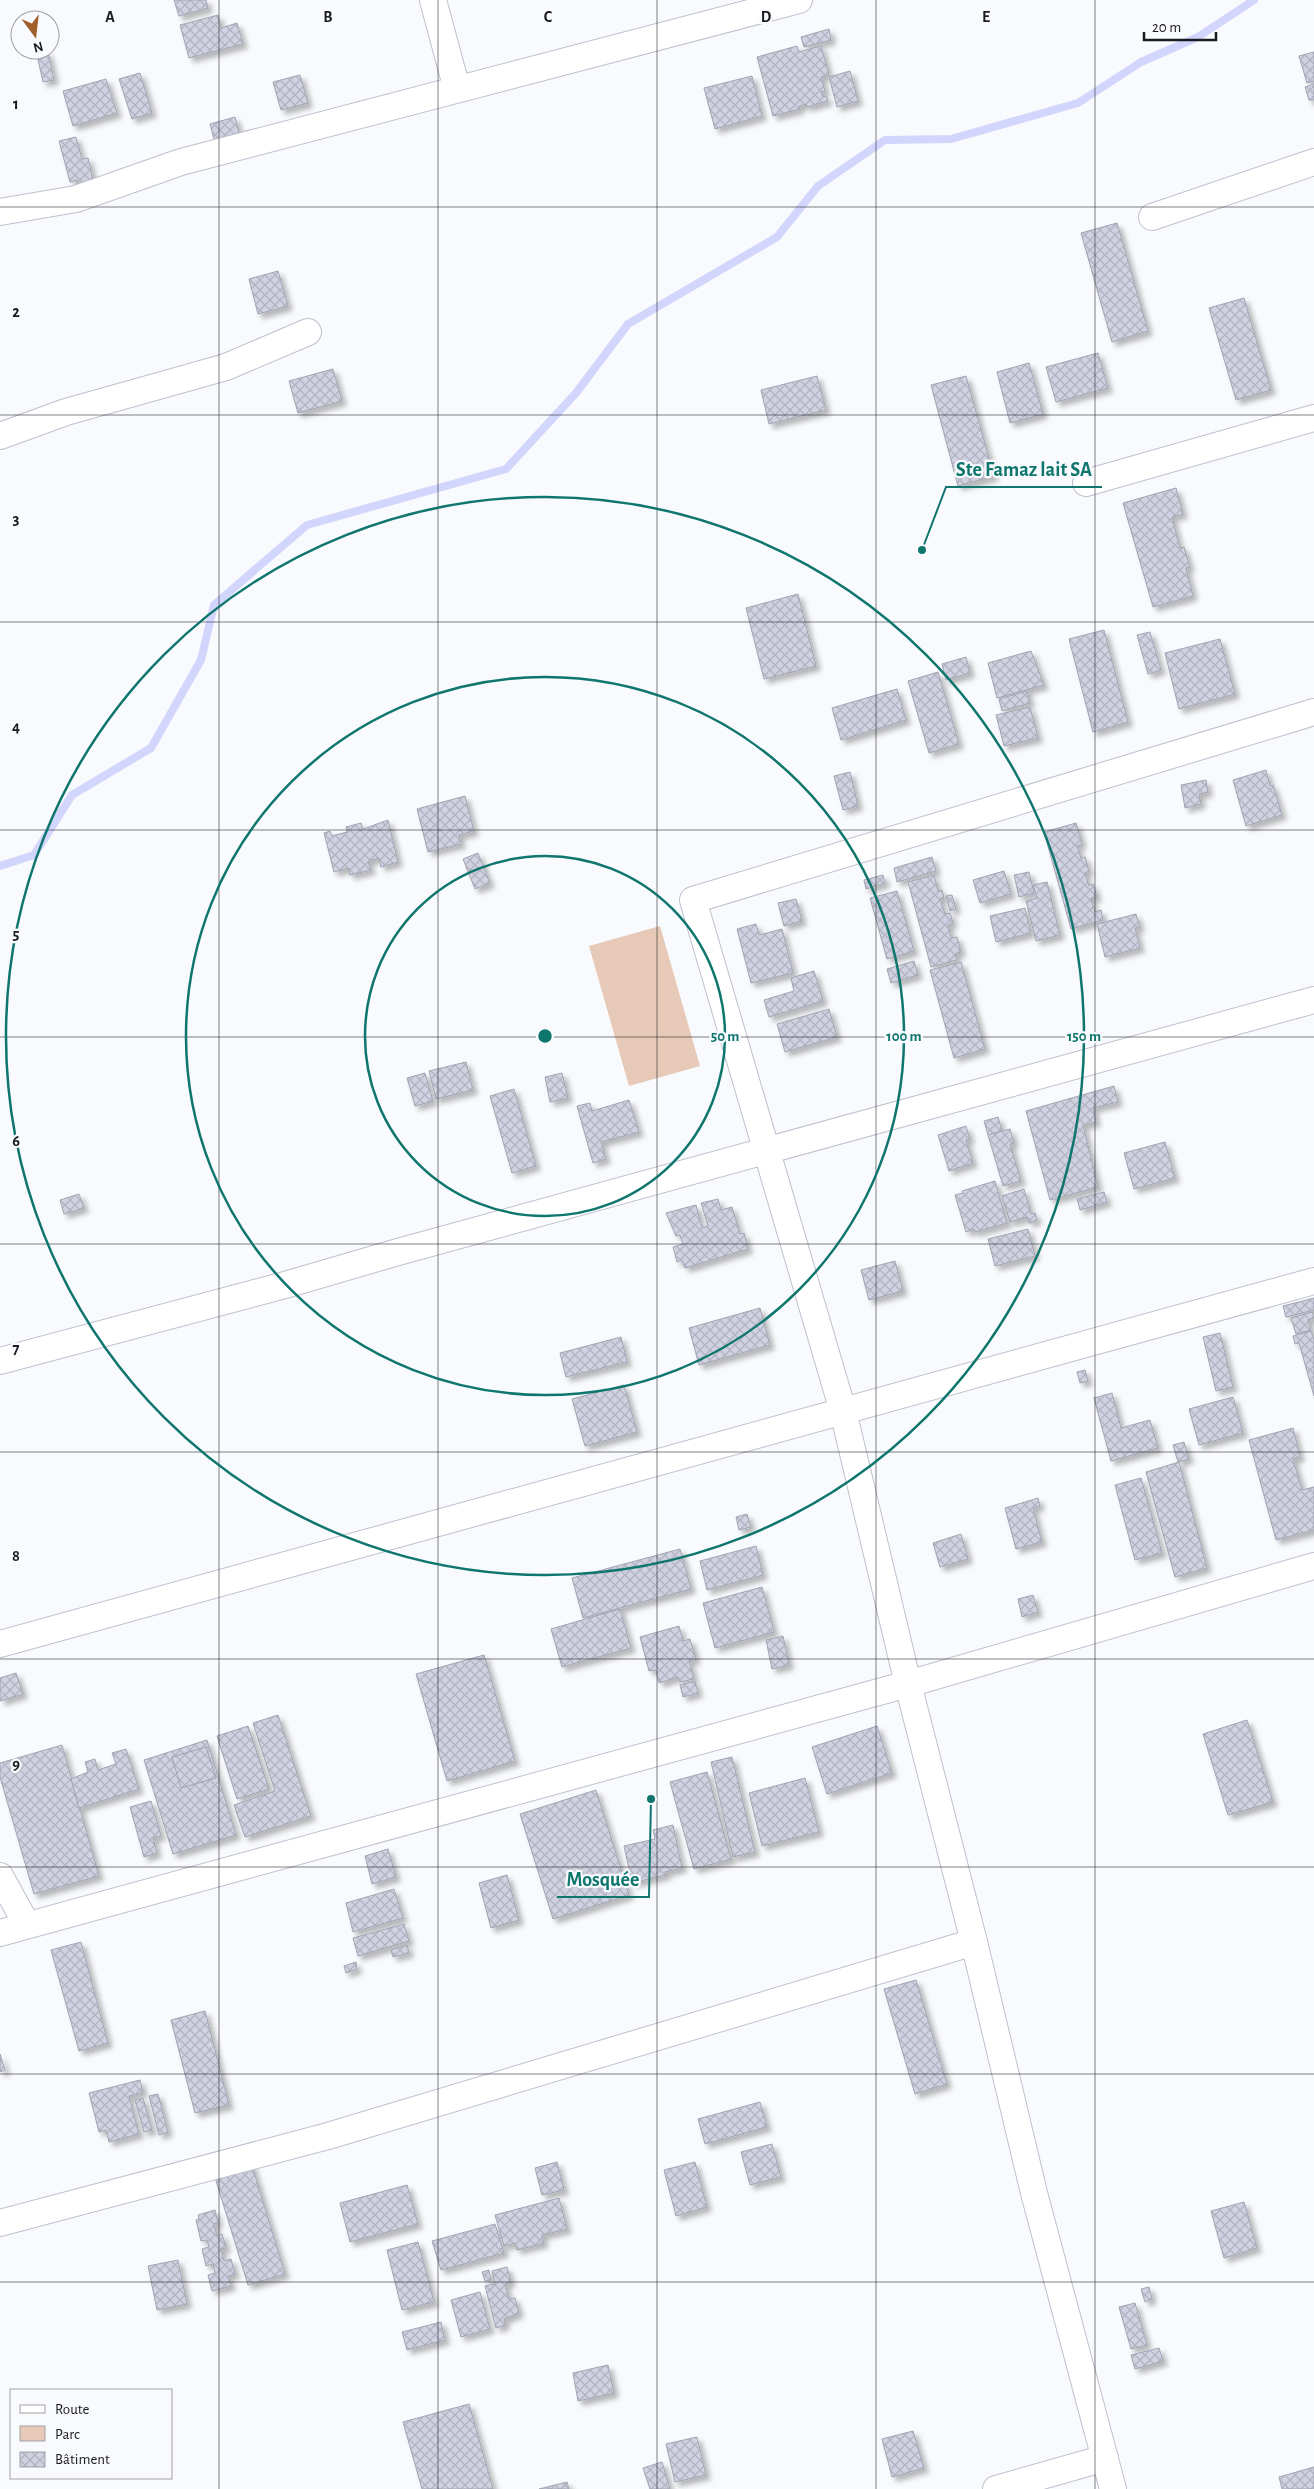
<svg xmlns="http://www.w3.org/2000/svg" width="1314" height="2489" font-family="'Alegreya Sans',sans-serif">
	<style>
		.green { fill: #e6c9b6 }
		.lines { fill: none; stroke-linecap: round; stroke-linejoin: round }
		.stream { stroke: #d2d5fc; stroke-width: 8 }
		.building { fill: url(#building-cross-hatch); stroke: #a2a3b2; filter: url(#shadow) }
		.street-casing { stroke: #bfc0cf; stroke-width: 28 }
		.street { stroke: #fff; stroke-width: 26 }
		.grid { fill: none; stroke: #1a1b20; stroke-width: 1; stroke-opacity: 0.55 }
		.ring { fill: none; stroke: #0f766e; stroke-width: 2.5 }
		.grid-label { font-size: 16px; text-anchor: middle; font-weight: bold; fill: #1a1b20; stroke: #f9fafd; stroke-width: 4.5; stroke-linejoin: round; paint-order: stroke }
		.centre { fill: #0f766e; stroke: #f9fafd; stroke-width: 2.5 }
		.ring-label { font-size: 15px; text-anchor: middle; font-weight: bold; fill: #0f766e; stroke: #f9fafd; stroke-width: 4.5; stroke-linejoin: round; paint-order: stroke }
		.leader { fill: none; stroke: #0f766e; stroke-width: 2 }
		.callout-dot { fill: #0f766e; stroke: #f9fafd; stroke-width: 2 }
		.callout-label { font-size: 20px; text-anchor: middle; font-weight: bold; fill: #0f766e; stroke: #f9fafd; stroke-width: 4.5; stroke-linejoin: round; paint-order: stroke }
	</style>
	<defs>
		<pattern id="building-cross-hatch" width="8" height="8" patternUnits="userSpaceOnUse" patternTransform="scale(1.25)"><rect width="8" height="8" fill="#d0d1e1"/><path d="M0 0l8 8M0 8l8-8" fill="none" stroke="#b2b3c1"/></pattern>
		<filter id="shadow"><feDropShadow dx="4.5" dy="4.5" stdDeviation="2.5" flood-color="#0004"/></filter>
	</defs>
	<rect width="100%" height="100%" fill="#f9fafd"/>
	<path class="green" d="M660,926l40,140 -71,20 -40,-140z"/>
	<g class="lines">
		<path class="stream" d="M0,866l34,-11 38,-60 79,-47 50,-88 13,-55 93,-80 199,-56 70,-76 52,-69 149,-87 41,-51 67,-46 66,-1 127,-36 63,-41 57,-25 56,-37"/>
	</g>
	<g class="building">
		<path d="M174,0h32l2,8 -29,8z"/>
		<path d="M218,15l3,13 16,-5 6,21 -54,14 -9,-33z"/>
		<path d="M829,29l2,11 -27,7 -3,-10z"/>
		<path d="M797,46l2,6 22,-6 8,29 -8,2 4,14 -4,1 2,5 3,-1 2,5 -21,6 -1,-3 -7,2 1,3 -27,7 -16,-59z"/>
		<path d="M48,52l6,28 -11,2 -6,-27z"/>
		<path d="M1314,52v29l-7,2 -8,-27z"/>
		<path d="M850,71l8,30 -21,6 -8,-30z"/>
		<path d="M140,73l12,40 -20,6 -13,-40z"/>
		<path d="M300,75l8,28 -27,7 -8,-28z"/>
		<path d="M752,76l10,40 -47,13 -11,-41z"/>
		<path d="M106,79l11,34 -44,13 -10,-35z"/>
		<path d="M1314,84v16h-5l-4,-13z"/>
		<path d="M235,117l7,26 -25,7 -7,-26z"/>
		<path d="M76,137l6,22 6,-1 6,26 -15,4 -2,-8 -7,2 -11,-41z"/>
		<path d="M1117,223l31,108 -36,11 -31,-109z"/>
		<path d="M278,271l10,35 -30,8 -9,-35z"/>
		<path d="M1244,298l27,92 -35,10 -27,-92z"/>
		<path d="M1098,353l10,35 -52,14 -10,-35z"/>
		<path d="M1029,363l14,51 -33,9 -13,-51z"/>
		<path d="M333,369l9,32 -44,12 -9,-32z"/>
		<path d="M817,376l9,34 -57,14 -8,-34z"/>
		<path d="M966,376l28,100 -36,10 -27,-101z"/>
		<path d="M1176,488l7,26 -11,3 8,31 4,-1 6,20 -4,1 7,28 -40,11 -30,-104z"/>
		<path d="M798,594l18,72 -52,13 -18,-71z"/>
		<path d="M1104,630l24,92 -35,10 -24,-93z"/>
		<path d="M1150,632l11,38 -13,4 -11,-39z"/>
		<path d="M1220,639l15,55 -56,15 -14,-56z"/>
		<path d="M1031,651l13,34 -47,13 -9,-35z"/>
		<path d="M966,657l4,16 -24,7 -4,-16z"/>
		<path d="M938,672l21,72 -30,9 -21,-72z"/>
		<path d="M897,689l9,31 -65,20 -9,-32z"/>
		<path d="M1027,691l3,12 -28,8 -3,-12z"/>
		<path d="M1030,707l8,31 -34,8 -8,-31z"/>
		<path d="M1266,770l4,16 3,-1 9,30 -36,11 -13,-46z"/>
		<path d="M850,772l8,34 -15,4 -9,-34z"/>
		<path d="M1206,780l2,12 -9,2 2,10 -16,4 -4,-23z"/>
		<path d="M465,796l9,35 -15,4 2,9 -33,8 -11,-43z"/>
		<path d="M388,820l10,42 -17,5 -2,-9 -11,3 3,9 -21,5 -2,-7 -14,4 -10,-39 6,-2 2,5 15,-4 -1,-5 15,-4 2,6z"/>
		<path d="M1076,823l6,21 -5,2 4,12 4,-1 4,14 -4,2 4,13 4,-2 4,13 -6,2 4,13 6,-2 2,10 -32,9 -27,-97z"/>
		<path d="M478,853l12,30 -15,6 -12,-30z"/>
		<path d="M932,857l4,14 -39,11 -3,-14z"/>
		<path d="M1004,871l7,23 -31,9 -7,-23z"/>
		<path d="M1029,872l5,21 -15,4 -5,-22z"/>
		<path d="M883,875l2,8 -19,6 -2,-9z"/>
		<path d="M934,875l4,16 4,-1 2,8 -4,1 5,15 5,-1 3,10 -5,2 3,13 6,-1 4,15 -6,2 2,6 -26,7 -23,-85z"/>
		<path d="M1047,882l13,53 -24,6 -10,-40 11,-3 -4,-13z"/>
		<path d="M897,891l17,60 -27,8 -17,-61z"/>
		<path d="M952,895l4,14 -6,2 -4,-15z"/>
		<path d="M796,899l6,22 -18,5 -6,-23z"/>
		<path d="M1025,908l6,25 -35,9 -6,-26z"/>
		<path d="M1136,914l4,14h-5l5,20 -35,9 -8,-33z"/>
		<path d="M756,924l3,11 23,-6 11,44 -42,10 -14,-54z"/>
		<path d="M914,961l4,14 -27,8 -4,-14z"/>
		<path d="M961,962l24,87 -31,9 -24,-88z"/>
		<path d="M814,971l9,30 -54,16 -5,-17 30,-9 -3,-13z"/>
		<path d="M829,1009l8,28 -52,15 -8,-28z"/>
		<path d="M466,1062l7,28 -37,9 -7,-28z"/>
		<path d="M425,1073l8,28 -18,5 -8,-28z"/>
		<path d="M562,1073l6,25 -18,4 -5,-25z"/>
		<path d="M1114,1086l4,16 -25,6 3,14 -13,3 15,62 -48,13 -24,-89z"/>
		<path d="M514,1089l22,77 -24,7 -22,-77z"/>
		<path d="M629,1100l10,32 -38,10 5,17 -13,4 -16,-57 13,-3 2,8z"/>
		<path d="M998,1117l4,14 -14,4 -4,-14z"/>
		<path d="M966,1126l4,13 -4,1 7,23 -24,8 -11,-36z"/>
		<path d="M1010,1129l4,14 -4,1 11,37 -18,5 -15,-51z"/>
		<path d="M1165,1142l10,36 -41,11 -10,-36z"/>
		<path d="M995,1181l12,42 -32,9 -1,-3 -8,3 -11,-37 8,-2 -1,-2z"/>
		<path d="M1024,1189l7,25 4,-1 2,7 -8,3 -2,-6 -17,5 -8,-26z"/>
		<path d="M1104,1192l3,10 -27,8 -3,-11z"/>
		<path d="M79,1194l5,14 -20,6 -4,-14z"/>
		<path d="M718,1199l3,11 11,-3 8,27 4,-1 4,16 -63,19 -3,-8 -5,2 -4,-15 10,-3 -3,-9 -4,1 -10,-23 30,-8 6,23 6,-2 -7,-23z"/>
		<path d="M1028,1229l7,27 -40,10 -7,-27z"/>
		<path d="M895,1261l8,30 -34,9 -8,-30z"/>
		<path d="M1314,1298v12l-28,7 -3,-11z"/>
		<path d="M760,1308l10,37 -71,20 -10,-37z"/>
		<path d="M1312,1312l2,6 -6,2 3,10 -15,4 -5,-16z"/>
		<path d="M1311,1331l3,9v56l-15,-53 -4,1 -2,-8z"/>
		<path d="M1220,1333l13,54 -17,4 -13,-54z"/>
		<path d="M621,1337l6,25 -61,15 -6,-24z"/>
		<path d="M1085,1370l3,11 -8,2 -3,-11z"/>
		<path d="M624,1385l13,47 -52,14 -13,-47z"/>
		<path d="M1112,1393l9,35 29,-8 8,28 -47,13 -17,-63z"/>
		<path d="M1233,1397l10,36 -44,12 -10,-36z"/>
		<path d="M1293,1428l7,29 -7,2 9,31 12,-3v43l-38,10 -27,-100z"/>
		<path d="M1184,1442l5,17 -11,3 -5,-17z"/>
		<path d="M1179,1462l28,106 -32,9 -29,-105z"/>
		<path d="M1141,1478l21,75 -27,7 -20,-75z"/>
		<path d="M1038,1498l2,8 -7,2 9,34 -26,7 -11,-41z"/>
		<path d="M747,1514l4,13 -12,3 -3,-13z"/>
		<path d="M961,1534l7,25 -28,8 -7,-24z"/>
		<path d="M756,1546l7,29 -56,15 -7,-29z"/>
		<path d="M680,1549l11,40 -108,29 -11,-40z"/>
		<path d="M762,1587l12,45 -59,16 -12,-45z"/>
		<path d="M1033,1595l5,17 -16,5 -4,-18z"/>
		<path d="M620,1609l11,39 -69,19 -11,-38z"/>
		<path d="M679,1626l4,15 7,-2 6,20 -7,2 5,18 -14,3 -2,-5 -19,6 -3,-13 -7,1 -9,-34z"/>
		<path d="M783,1636l6,29 -17,4 -6,-29z"/>
		<path d="M484,1655l31,106 -68,20 -31,-107z"/>
		<path d="M16,1673l7,21 -23,7v-23z"/>
		<path d="M695,1681l3,12 -15,4 -3,-12z"/>
		<path d="M278,1715l33,101 -66,21 -11,-32 41,-14 -22,-68z"/>
		<path d="M1247,1720l26,82 -45,13 -25,-81z"/>
		<path d="M248,1726l21,63 -32,10 -20,-63z"/>
		<path d="M877,1726l15,47 -65,21 -15,-47z"/>
		<path d="M207,1740l29,95 -63,19 -29,-94z"/>
		<path d="M62,1745l37,131 -65,18 -34,-117v-14z"/>
		<path d="M206,1747l10,31 -35,10 -9,-31z"/>
		<path d="M126,1749l13,40 -60,19 -8,-29 17,-7 -3,-10 10,-3 3,11 18,-6 -4,-11z"/>
		<path d="M732,1757l23,95 -22,5 -22,-95z"/>
		<path d="M707,1772l24,87 -37,10 -24,-87z"/>
		<path d="M805,1778l14,54 -57,14 -13,-53z"/>
		<path d="M596,1790l33,105 -76,24 -33,-105z"/>
		<path d="M151,1801l10,35 -8,2 4,15 -13,4 -14,-50z"/>
		<path d="M673,1825l9,43 -17,4 1,3 -34,8 -8,-37 31,-7 -2,-9z"/>
		<path d="M388,1849l8,28 -24,7 -7,-28z"/>
		<path d="M507,1875l12,45 -28,8 -12,-45z"/>
		<path d="M394,1889l9,29 -50,14 -7,-29z"/>
		<path d="M404,1924l5,17 -51,15 -5,-18z"/>
		<path d="M81,1942l27,101 -29,8 -28,-101z"/>
		<path d="M407,1945l2,8 -16,4 -2,-7z"/>
		<path d="M356,1962l1,7 -11,4 -2,-7z"/>
		<path d="M916,1980l31,104 -32,10 -31,-105z"/>
		<path d="M205,2011l24,94 -34,8 -24,-93z"/>
		<path d="M0,2054l5,16 -5,2z"/>
		<path d="M140,2080l3,13 -14,3 10,38 -30,8 -3,-12 -7,2 -10,-39z"/>
		<path d="M158,2094l10,38 -9,3 -10,-39z"/>
		<path d="M143,2098l9,32 -8,2 -9,-32z"/>
		<path d="M760,2102l7,25 -62,17 -7,-25z"/>
		<path d="M772,2144l9,33 -31,8 -9,-33z"/>
		<path d="M251,2162l34,112 -37,11 -34,-111z"/>
		<path d="M557,2162l7,28 -22,5 -7,-27z"/>
		<path d="M695,2162l12,45 -31,9 -12,-46z"/>
		<path d="M407,2185l11,39 -68,18 -10,-39z"/>
		<path d="M559,2198l8,31 -25,6 2,8 -27,7 -2,-7 -11,3 -9,-31z"/>
		<path d="M1244,2202l13,46 -33,10 -13,-47z"/>
		<path d="M215,2210l3,13 -4,1 3,12 5,-2 4,14 -5,1 3,12 7,-2 4,15 -7,2 3,10 -19,5 -4,-16 7,-2 -2,-9 -7,2 -4,-17 7,-2 -2,-7 -6,1 -5,-21 3,-1 -1,-4z"/>
		<path d="M495,2224l9,29 -63,17 -9,-29z"/>
		<path d="M418,2242l16,60 -32,8 -15,-60z"/>
		<path d="M178,2260l9,44 -30,6 -9,-44z"/>
		<path d="M507,2267l4,15 -6,2 4,15 6,-1 4,15 -15,6 1,6 -9,3 -11,-42 10,-2 -3,-13z"/>
		<path d="M489,2270l2,10 -6,1 -3,-9z"/>
		<path d="M1149,2287l3,12 -7,3 -4,-13z"/>
		<path d="M480,2292l10,37 -29,8 -10,-37z"/>
		<path d="M1135,2303l12,42 -16,4 -12,-42z"/>
		<path d="M441,2322l4,18 -38,10 -5,-18z"/>
		<path d="M1159,2348l4,13 -28,8 -4,-14z"/>
		<path d="M608,2365l6,28 -36,8 -5,-28z"/>
		<path d="M469,2404l24,85h-71l-19,-67z"/>
		<path d="M913,2431l11,37 -32,9 -10,-38z"/>
		<path d="M697,2437l9,38 -31,7 -9,-38z"/>
		<path d="M662,2462l8,27h-20l-7,-21z"/>
		<path d="M1314,2467v22h-32l-3,-12z"/>
		<path d="M567,2482l2,7h-30z"/>
	</g>
	<g class="lines">
		<g class="street-casing">
			<g id="street">
				<path d="M433,0l24,89"/>
				<path d="M0,212l76,-13 105,-37 618,-162"/>
				<path d="M1152,217l162,-55"/>
				<path d="M0,436l66,-24 160,-45 82,-35"/>
				<path d="M1086,483l228,-65"/>
				<path d="M0,1361l285,-76 113,-33 916,-252"/>
				<path d="M0,1644l1314,-363"/>
				<path d="M0,1876l27,49"/>
				<path d="M0,1933l908,-249 -65,-273 -150,-511 621,-188"/>
				<path d="M0,2223l328,-87 646,-194"/>
				<path d="M996,2489l109,-31"/>
				<path d="M1113,2489l-79,-296 -60,-251 -66,-258 406,-118"/>
			</g>
		</g>
		<use href="#street" class="street"/>
	</g>
	<path class="grid" d="M219,0v2489M438,0v2489M657,0v2489M876,0v2489M1095,0v2489M0,207h1314M0,415h1314M0,622h1314M0,830h1314M0,1037h1314M0,1244h1314M0,1452h1314M0,1659h1314M0,1867h1314M0,2074h1314M0,2282h1314"/>
	<g class="ring">
		<circle cx="545" cy="1036" r="180"/>
		<circle cx="545" cy="1036" r="359"/>
		<circle cx="545" cy="1036" r="539"/>
	</g>
	<g class="grid-label">
		<text x="110" y="22">A</text>
		<text x="328" y="22">B</text>
		<text x="548" y="22">C</text>
		<text x="766" y="22">D</text>
		<text x="986" y="22">E</text>
		<text x="16" y="109">1</text>
		<text x="16" y="317">2</text>
		<text x="16" y="524">3</text>
		<text x="16" y="732">4</text>
		<text x="16" y="939">5</text>
		<text x="16" y="1146">6</text>
		<text x="16" y="1354">7</text>
		<text x="16" y="1561">8</text>
		<text x="16" y="1769">9</text>
	</g>
	<circle cx="545" cy="1036" r="8" class="centre"/>
	<g class="ring-label">
		<text x="725" y="1041">50 m</text>
		<text x="904" y="1041">100 m</text>
		<text x="1084" y="1041">150 m</text>
	</g>
	<path class="leader" d="M922 550L946 487H1102M651 1799L649 1897H557"/>
	<g class="callout-dot">
		<circle cx="922" cy="550" r="5"/>
		<circle cx="651" cy="1799" r="5"/>
	</g>
	<g class="callout-label">
		<text x="1024" y="476">Ste Famaz lait SA</text>
		<text x="603" y="1886">Mosquée</text>
	</g>
	<rect x="10" y="2389" width="162" height="90" fill="#f9fafd" stroke="#a0a1a5"/>
	<rect x="20" y="2405" width="25" height="8" fill="#ffffff" stroke="#a0a1a5"/>
	<text x="55" y="2414" font-size="15" fill="#1a1b20">Route</text>
	<rect x="20" y="2426" width="25" height="15" fill="#e6c9b6" stroke="#a0a1a5"/>
	<text x="55" y="2439" font-size="15" fill="#1a1b20">Parc</text>
	<rect x="20" y="2452" width="25" height="15" fill="url(#building-cross-hatch)" stroke="#a0a1a5"/>
	<text x="55" y="2464" font-size="15" fill="#1a1b20">Bâtiment</text>
	<g transform="translate(35 35) rotate(165)"><circle r="24" fill="#f9fafd" stroke="#a0a1a5"/>
	<path d="M0-4L9 19L0 12L-9 19Z" fill="#a05e2b"/>
	<text y="-8" font-size="14" font-weight="bold" text-anchor="middle" fill="#1a1b20">N</text>
	</g>
	<path d="M1144 32v8h72v-8" fill="none" stroke="#1a1b20" stroke-width="2.5"/>
	<text x="1152" y="32" font-size="15" fill="#1a1b20" stroke="#f9fafd" stroke-width="4" paint-order="stroke">20 m</text>
</svg>
